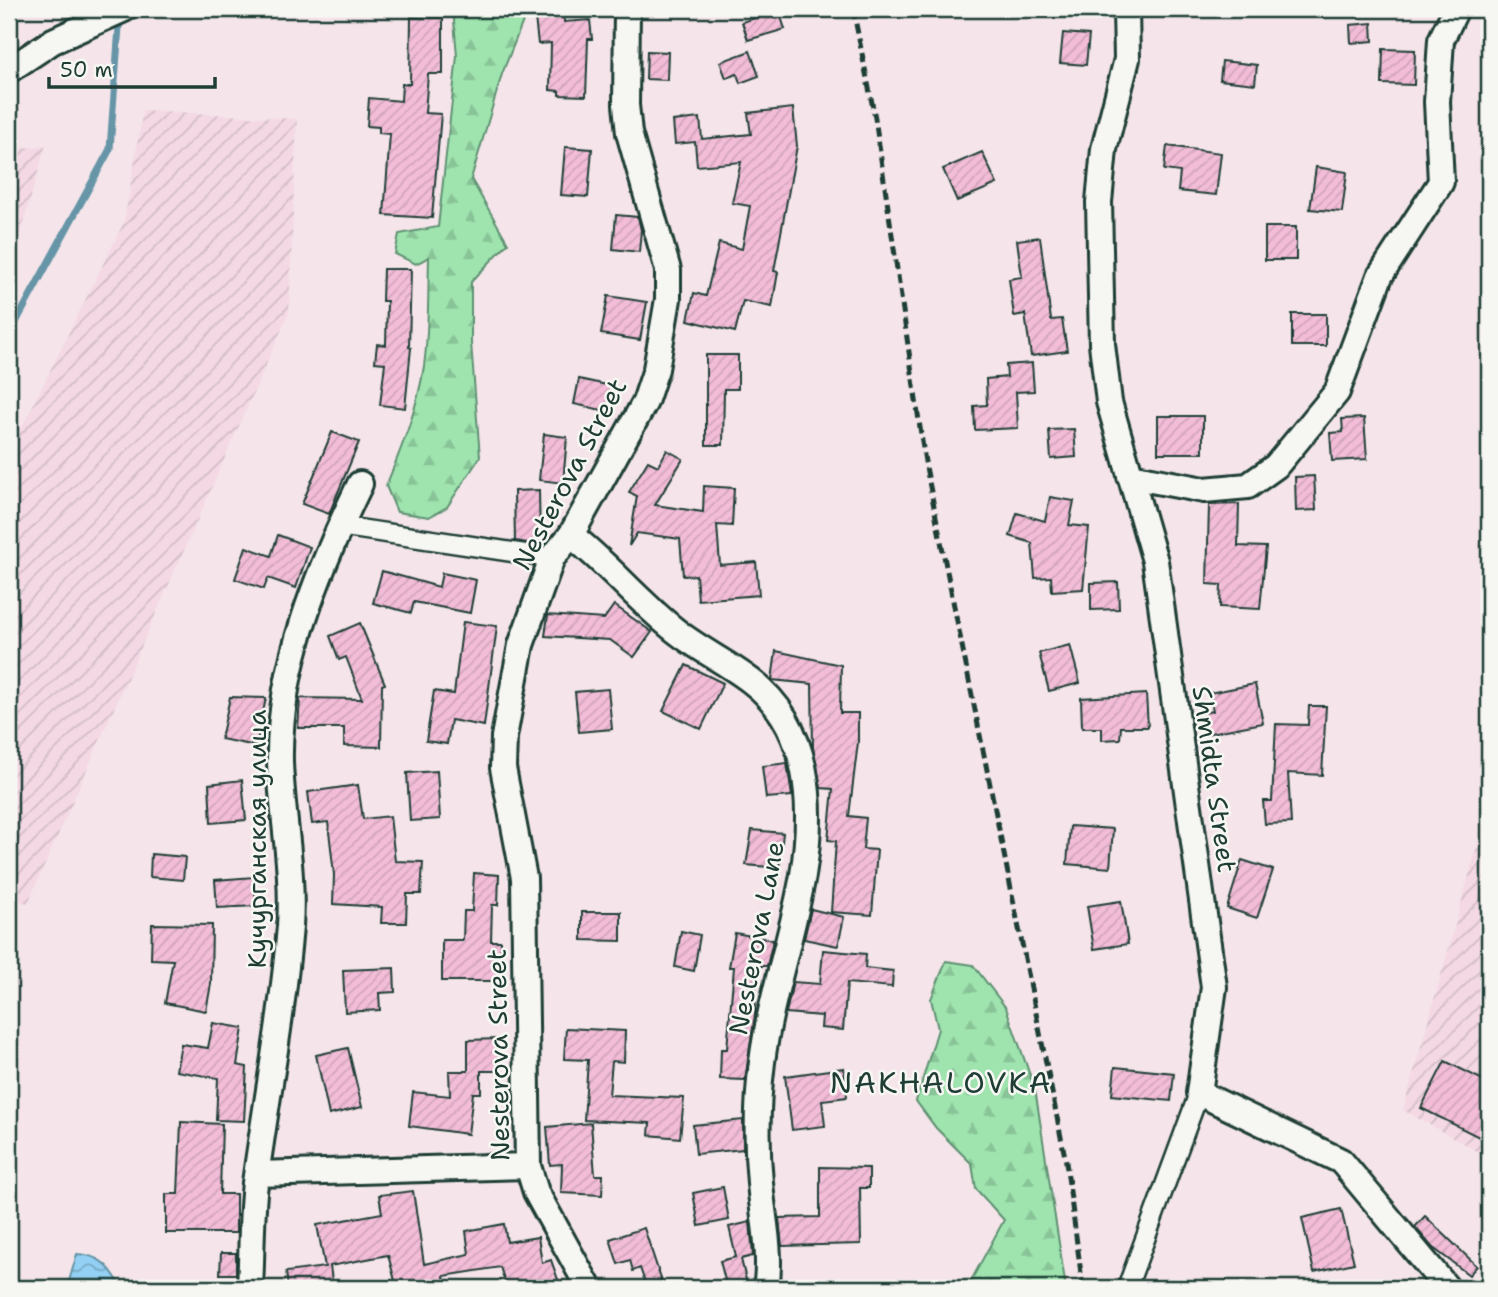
<svg xmlns="http://www.w3.org/2000/svg" width="1498" height="1297" font-family="'Shantell Sans',sans-serif">
	<style>
		.industrial { fill: url(#industrial-furrows) }
		.forest { fill: url(#forest-firs); stroke: #5f9072; stroke-width: 2 }
		.water { fill: url(#water-waves); stroke: #6595a7; stroke-width: 2 }
		.lines { fill: none; stroke-linecap: round; stroke-linejoin: round }
		.stream { stroke: #6595a7; stroke-width: 7 }
		.building { fill: url(#building-hatch); stroke: #1f3d34; stroke-width: 2 }
		.pedestrian-casing { stroke: #1f3d34; stroke-width: 23 }
		.minor-casing { stroke: #1f3d34; stroke-width: 30 }
		.pedestrian { stroke: #f6f6f2; stroke-width: 18 }
		.minor { stroke: #f6f6f2; stroke-width: 24 }
		.rail { stroke: #1f3d34; stroke-width: 5; stroke-dasharray: 10 5; stroke-linecap: butt }
		.labels { text-anchor: middle; dominant-baseline: central; stroke-width: 5; stroke-linejoin: round; paint-order: stroke }
		.street-label { font-size: 26px; fill: #1f3d34; stroke: #f6f6f2 }
		.quarter-label { font-size: 30px; letter-spacing: 2px; fill: #1f3d34; stroke: #f6f6f2 }
	</style>
	<defs>
		<pattern id="industrial-furrows" width="10" height="10" patternUnits="userSpaceOnUse" patternTransform="scale(1.75)"><rect width="10" height="10" fill="#f4d9e5"/><path d="M-1 1l2-2M0 10L10 0M9 11l2-2" fill="none" stroke="#d1bbc5"/></pattern>
		<pattern id="forest-firs" width="22" height="20" patternUnits="userSpaceOnUse" patternTransform="scale(1.75)"><rect width="22" height="20" fill="#9fe4af"/><path d="M5 1l3.5 6h-7zM16 11l3.5 6h-7z" fill="#88c497"/></pattern>
		<pattern id="water-waves" width="16" height="10" patternUnits="userSpaceOnUse" patternTransform="scale(1.75)"><rect width="16" height="10" fill="#93d0f4"/><path d="M0 5q4-4 8 0t8 0" fill="none" stroke="#77aac6"/></pattern>
		<pattern id="building-hatch" width="6" height="6" patternUnits="userSpaceOnUse" patternTransform="scale(1.75)"><rect width="6" height="6" fill="#f3bdd8"/><path d="M-1 1l2-2M0 6l6-6M5 7l2-2" fill="none" stroke="#d0a3ba"/></pattern>
	</defs>
	<rect width="100%" height="100%" fill="#f5e5ea"/>
	<filter id="ink" filterUnits="userSpaceOnUse"><feTurbulence type="fractalNoise" baseFrequency=".0143" numOctaves="2"/><feDisplacementMap in="SourceGraphic" scale="14" xChannelSelector="R" yChannelSelector="G"/><feConvolveMatrix kernelMatrix="1 2 1 2 8 2 1 2 1" color-interpolation-filters="sRGB"/></filter>
	<g filter="url(#ink)">
		<g class="industrial">
			<path d="M143,110l154,9 -8,194 -261,590 -19,-4v-446l115,-231z"/>
			<path d="M46,145l-37,128v-123z"/>
			<path d="M1489,804v354l-86,-48z"/>
		</g>
		<g class="forest">
			<path d="M453,9h69l1,12 -21,53 -31,105 37,64 -37,39v61l9,114 -33,50 -18,10 -32,-5 -11,-26c16,-39 32,-79 38,-120 5,-36 4,-73 5,-109l-13,7 -21,-10 4,-20 39,-7 19,-171z"/>
			<path d="M946,961l27,4 33,43 29,81 31,199h-99l37,-68 -28,-31 -4,-25 -36,-36 -20,-27 22,-72 -7,-30z"/>
		</g>
		<path class="water" d="M77,1254c21,1 32,11 42,29l-10,5h-35l-5,-7z"/>
		<g class="lines">
			<path class="stream" d="M9,335l101,-186 9,-122 4,-11"/>
		</g>
		<g class="building">
			<path d="M534,9h29l1,13 26,-2 2,19h-4l-2,57 -27,-1v-4l-9,-1 1,-47 -13,1z"/>
			<path d="M779,11l6,18 -37,11 -6,-18z"/>
			<path d="M411,17l32,1v56h-15l-3,39 16,1 -9,104 -48,-3 6,-81 -11,-1v-6l-12,-1 2,-28 32,3 1,-17h8z"/>
			<path d="M1372,23l1,18 -22,2 -1,-18z"/>
			<path d="M1063,33l26,2 -3,30 -26,-2z"/>
			<path d="M1383,49l32,1 -1,35 -32,-1z"/>
			<path d="M647,51l21,1 -1,28 -21,-1z"/>
			<path d="M750,51l9,25 -19,7 -3,-9 -11,4 -6,-16z"/>
			<path d="M1222,61l35,4 -2,19 -35,-4z"/>
			<path d="M793,108l4,38 -23,125 4,1 -6,35 -29,-6 -8,31 -47,-12 6,-27 12,3 13,-53 23,6 8,-43 -18,-3 9,-41 -44,4 -2,-24 -20,2 -2,-23 27,-3 2,21 49,-5 -3,-21z"/>
			<path d="M1167,146l54,7 -5,42 -38,-4 2,-19 -16,-2z"/>
			<path d="M565,147l27,2 -4,48 -27,-2z"/>
			<path d="M982,152l15,32 -40,17 -14,-32z"/>
			<path d="M1316,167l31,5 -5,40 -32,-3z"/>
			<path d="M616,215l22,2 3,13 -2,22 -26,-3z"/>
			<rect x="1265" y="227" width="31" height="33"/>
			<path d="M1040,237l11,83 11,-1 5,32 -36,5 -6,-42 -11,2 -5,-37 13,-2 -5,-37z"/>
			<path d="M383,269h28l-2,78 2,1 -6,60 -25,-3 5,-42 -10,-1 2,-18 9,1 1,-44h-5z"/>
			<path d="M608,296l39,6 -7,38 -39,-6z"/>
			<rect x="1292" y="314" width="34" height="32"/>
			<path d="M706,355h32v34h-14l-1,56h-17z"/>
			<path d="M1032,363l2,28 -18,1 2,36 -43,2 -1,-24 13,-1 -1,-26 21,-2 -1,-12z"/>
			<path d="M579,379l37,8 -5,25 -37,-8z"/>
			<rect x="1158" y="416" width="45" height="37"/>
			<path d="M1364,418l3,41 -35,2 -2,-28 13,-1 -1,-13z"/>
			<path d="M1074,429l2,28 -25,2 -2,-29z"/>
			<path d="M332,432l27,10 -30,72 -27,-10z"/>
			<path d="M544,434l23,3 -4,46 -24,-3z"/>
			<path d="M667,450l16,9 -28,46 48,7 1,-26 30,2 -2,38 -15,-1 3,40 36,-3 3,33 -61,5 -2,-25 -13,1 -3,-37 -43,-6 -8,13 8,-50 -8,-4 19,-31 10,5z"/>
			<path d="M1314,476l2,34 -20,1 -1,-34z"/>
			<path d="M539,490l1,55 -25,-4 -1,-50z"/>
			<path d="M1050,497l24,4 -5,24 20,2 -6,62 -31,2 -1,-14 -16,1 -3,-35 -22,-7 7,-23 28,8z"/>
			<path d="M1239,504l-1,42 28,1 -6,62 -40,-2 1,-22 -14,-1 2,-79z"/>
			<path d="M278,535l32,12 -14,41 -28,-10 -4,11 -29,-10 11,-32 25,9z"/>
			<path d="M382,571l57,16 3,-14 34,7 -6,33 -56,-11 -3,11 -38,-10z"/>
			<path d="M1118,582l1,27 -28,1v-27z"/>
			<path d="M614,605l38,27 -18,25 -24,-17 -65,-4 3,-21 56,4z"/>
			<path d="M463,622l34,4 -13,100 -33,-6 -4,24 -21,-3 8,-50 20,3z"/>
			<path d="M360,623l25,61 -3,1 -1,62 -37,-1v-18h-46l2,-30 62,1 -16,-42 -7,3 -9,-24z"/>
			<path d="M1070,645l10,38 -31,8 -10,-38z"/>
			<path d="M776,651l65,14 -1,48h18v29l-9,74 17,2 -3,31 14,1 -5,65 -41,-3 5,-71 -8,-1 5,-51 -12,-1 -8,-40 -1,-64 -40,-4z"/>
			<path d="M686,665l37,18 -22,46 -38,-18z"/>
			<path d="M1255,684l8,39 -58,11 -4,-21 12,-2 -4,-18z"/>
			<path d="M608,689l4,40 -33,3 -4,-40z"/>
			<path d="M1146,694l2,33h-27l-1,12 -18,1v-12h-20l-1,-30z"/>
			<path d="M230,697l36,1 -10,48 -35,-7z"/>
			<path d="M1309,706h17l-4,69 -34,-2 3,50 -26,1 -2,-23h9l4,-77 32,1z"/>
			<path d="M787,763l5,33 -26,2 -4,-32z"/>
			<path d="M437,771l3,48 -30,2 -3,-48z"/>
			<path d="M242,780l4,40 -35,3 -2,-39z"/>
			<path d="M358,785l5,34 27,-3 5,45 28,1 -2,32h-14l-1,29h-25l1,-16 -49,-3 1,-29 -6,-53 -16,2 -4,-32z"/>
			<path d="M1070,826l43,3 -3,39 -43,-4z"/>
			<path d="M752,830l31,3 -4,35 -33,-3z"/>
			<path d="M151,854l34,3 -2,23 -33,-3z"/>
			<path d="M1242,860l31,10 -16,48 -30,-10z"/>
			<path d="M474,873l25,2 -1,30h-6l-1,36h10v40h-59v-41h21l1,-29h8z"/>
			<path d="M254,877l2,29 -39,2 -2,-28z"/>
			<path d="M1121,901l7,43 -34,5 -7,-43z"/>
			<path d="M811,909l33,8 -6,29 -34,-7z"/>
			<path d="M582,912h39v29l-39,-1z"/>
			<path d="M152,924l60,1 -1,59 -5,27 -41,-8 8,-43 -22,-1z"/>
			<path d="M681,931l19,4 -6,36 -19,-4z"/>
			<path d="M735,933l38,7 -6,26h-10l-2,49 -10,65 -25,-1 1,-30h6l7,-82h-5z"/>
			<path d="M823,950l43,4 -1,14 28,3 -1,16 -45,-4 -4,47 -22,-2 1,-12 -36,-3 7,-31 27,2z"/>
			<path d="M394,968l1,24 -16,1 1,17 -35,2 -2,-42z"/>
			<path d="M213,1023l30,5 -6,37 10,2 -3,54 -28,-1 2,-42 -42,-7 5,-27 27,4z"/>
			<path d="M566,1028l59,3 -1,31 -12,-1 -3,34 75,3 -4,40 -31,-3 1,-12 -66,-3 4,-60 -24,-1z"/>
			<path d="M498,1039l1,32h-18v22h-8l-5,41 -59,-8 4,-34 37,4 -1,-25h19v-31z"/>
			<path d="M348,1048l14,59 -33,8 -13,-60z"/>
			<path d="M1445,1061l44,22v59l-68,-34z"/>
			<path d="M1115,1067l59,6 -3,28 -59,-6z"/>
			<path d="M844,1068l3,29 -25,3 3,26 -33,4 -7,-54z"/>
			<path d="M743,1120v29l-47,5 -3,-29z"/>
			<path d="M181,1122l41,2 -2,70h16v39h-70v-39h12z"/>
			<path d="M591,1123l4,52h8l-1,20 -41,-2 1,-29 -12,1 -3,-38z"/>
			<path d="M820,1167l49,1v20h-9l1,56 -79,2 -3,-28 41,-1z"/>
			<path d="M723,1187l6,33 -30,6 -6,-33z"/>
			<path d="M413,1191l11,73 45,-10 -3,-23 38,-7 3,18 31,-5 4,26 9,-3 10,28h-54l-7,-21 -56,9 2,12h-49l-9,-33 -58,11 3,22h-45l-2,-16 39,-5 -8,-42 65,-12 -3,-18z"/>
			<path d="M1341,1209l13,54 -40,9 -12,-54z"/>
			<path d="M1425,1216l52,50 -8,9 -37,-28 -17,-20z"/>
			<path d="M750,1222l3,34 -12,3 7,29h-21l-7,-27 16,-4 -7,-30z"/>
			<path d="M644,1228l20,60h-17l-7,-20 -7,3 -3,-11 -12,4 -8,-25z"/>
			<path d="M221,1253h15v21h-16z"/>
		</g>
		<g class="lines">
			<g class="pedestrian-casing">
				<g id="pedestrian">
					<path d="M339,526l213,32"/>
					<path d="M1127,1288l72,-195"/>
				</g>
			</g>
			<g class="minor-casing">
				<g id="minor">
					<path d="M1126,9l1,50 -23,90 -5,53 3,142 7,58 46,159 59,426 -15,106 142,68 106,127"/>
					<path d="M9,70l44,-29 71,-32"/>
					<path d="M1130,476l74,14 44,-4 28,-20 61,-74 43,-116 61,-94 -4,-80 4,-62 15,-31"/>
					<path d="M571,535c38,30 68,67 105,96 24,19 52,32 75,50 60,45 63,126 52,194 -11,63 -33,124 -41,187 -5,40 -6,80 -2,121 3,35 12,71 6,105"/>
					<path d="M257,1174l271,-8"/>
					<path d="M250,1288c2,-35 1,-71 5,-105 12,-86 28,-171 35,-257 4,-54 -8,-110 -10,-164 -2,-96 39,-193 80,-278"/>
					<path d="M589,1288l-53,-96 -8,-26 -4,-288 -21,-110 1,-31 17,-92 31,-87 19,-23 74,-133 11,-33 12,-70v-29l-39,-137 -3,-28 1,-96"/>
				</g>
			</g>
			<use href="#pedestrian" class="pedestrian"/>
			<use href="#minor" class="minor"/>
			<path class="rail" d="M853,9l22,109 50,344 141,700 17,126"/>
		</g>
	</g>
	<g class="labels">
		<g class="street-label">
			<text transform="translate(569 474) rotate(-62)">Nesterova Street</text>
			<text transform="translate(1215 779) rotate(82)">Shmidta Street</text>
			<text transform="translate(256 839) rotate(-90)">Кучурганская улица</text>
			<text transform="translate(756 938) rotate(-79)">Nesterova Lane</text>
			<text transform="translate(498 1055) rotate(-91)">Nesterova Street</text>
		</g>
		<g class="quarter-label">
			<text x="941" y="1082">NAKHALOVKA</text>
		</g>
	</g>
	<rect width="1498" height="1297" fill="none" stroke="#f6f6f2" stroke-width="35"/>
	<rect x="18" y="18" width="1463" height="1262" fill="none" stroke="#1f3d34" stroke-width="2.5" filter="url(#ink)"/>
	<path d="M49 77v10h166v-10" fill="none" stroke="#1f3d34" stroke-width="3.5"/>
	<text x="60" y="77" font-size="21" fill="#1f3d34" stroke="#f6f6f2" stroke-width="5" paint-order="stroke">50 m</text>
</svg>
